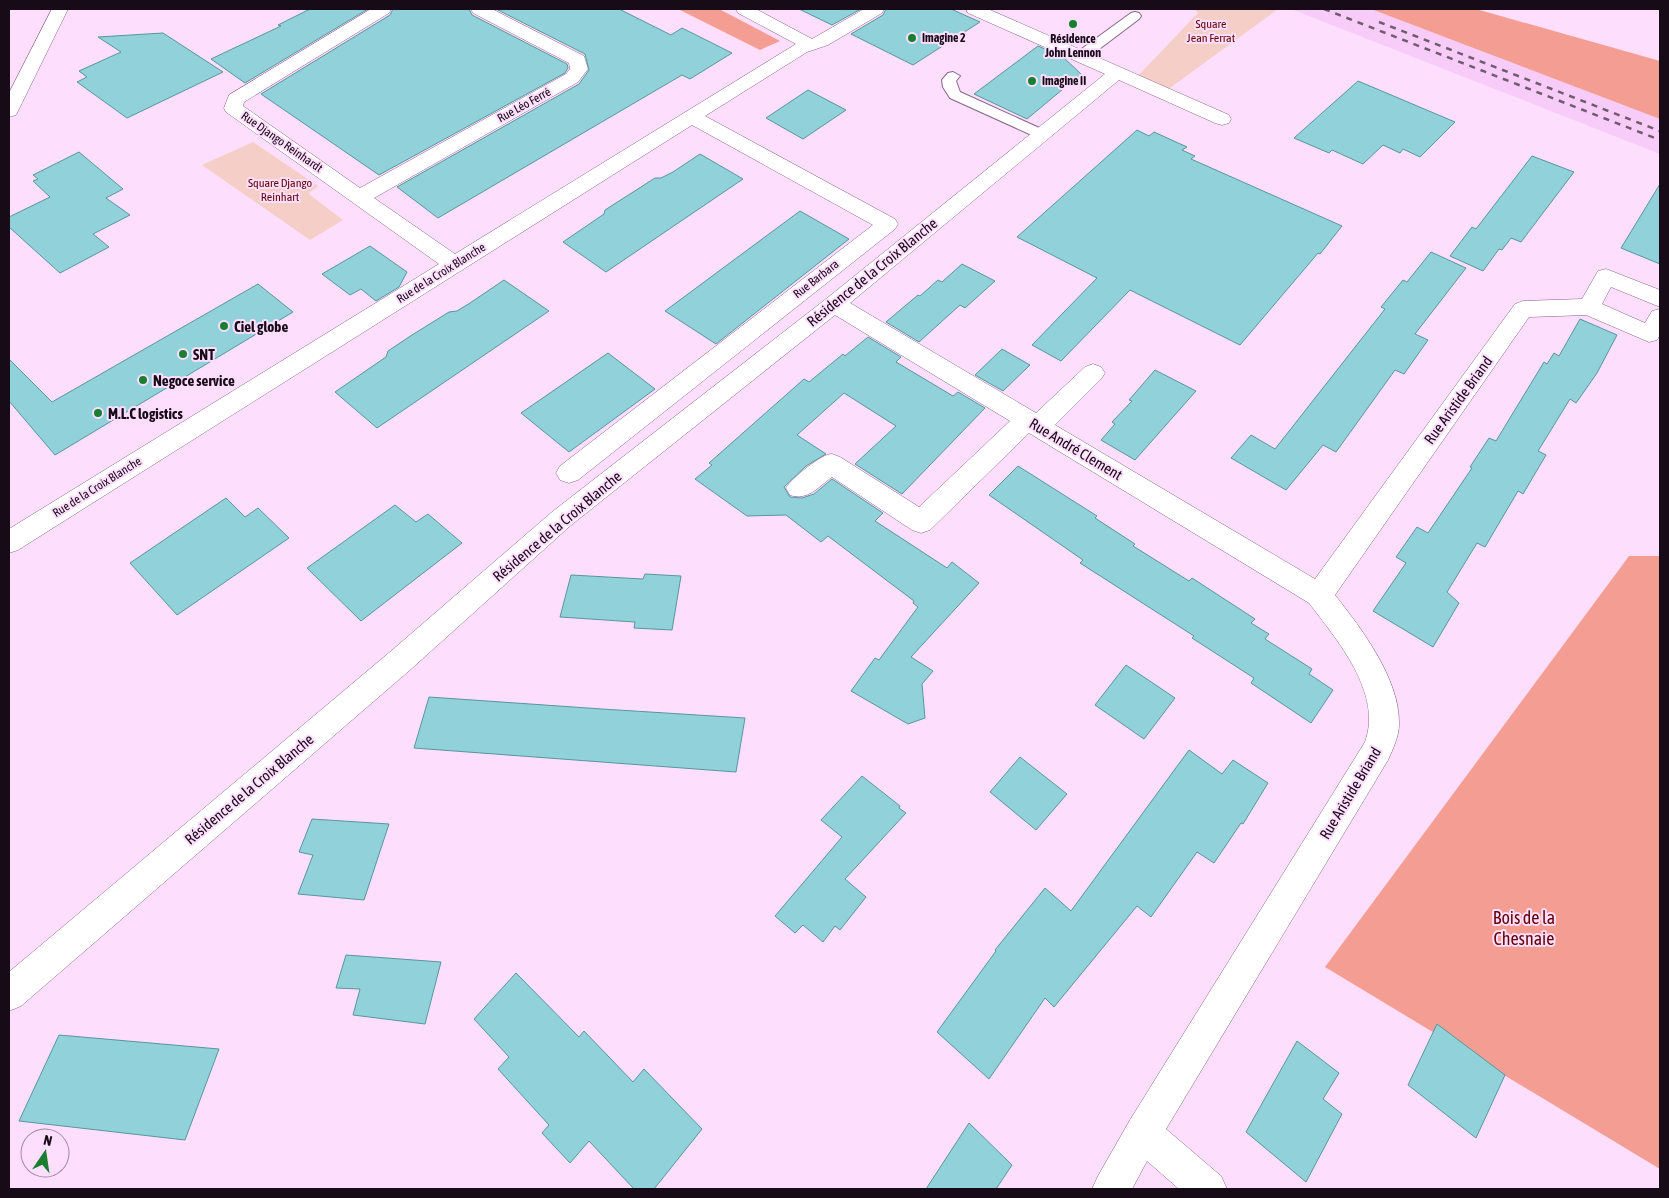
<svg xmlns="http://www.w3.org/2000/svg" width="1669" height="1198" font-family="'Asap Condensed',sans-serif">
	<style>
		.built { fill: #f8ccf8 }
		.green { fill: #f6cec8 }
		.forest { fill: #f49d93 }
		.building { fill: #91d1d9; stroke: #58969f }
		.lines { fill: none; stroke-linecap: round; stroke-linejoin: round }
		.service-casing { stroke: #868; stroke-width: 2 }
		.minor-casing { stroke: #868; stroke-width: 1 }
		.service { fill: #fff; fill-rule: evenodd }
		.minor { fill: #fff; fill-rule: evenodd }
		.rail { stroke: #705c70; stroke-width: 2.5; stroke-dasharray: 6 6; stroke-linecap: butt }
		.poi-dot { fill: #1a7e30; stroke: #fddefc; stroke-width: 2 }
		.labels { text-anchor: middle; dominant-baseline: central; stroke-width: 4; stroke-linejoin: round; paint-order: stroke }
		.far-park-label { font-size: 12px; fill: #630005; stroke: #fddefc }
		.far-poi-label { font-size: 12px; font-weight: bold; fill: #180b18; stroke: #fddefc; text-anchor: start }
		.far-street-label { font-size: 12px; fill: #180b18; stroke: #fddefc }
		.street-label { font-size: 15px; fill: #180b18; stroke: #fddefc }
		.poi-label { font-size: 15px; font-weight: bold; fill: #180b18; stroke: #fddefc; text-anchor: start }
		.near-park-label { font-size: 18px; fill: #630005; stroke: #fddefc }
	</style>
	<rect width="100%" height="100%" fill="#fddefc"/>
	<path class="built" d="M1291,9h80l289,110v35z"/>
	<g class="green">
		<path d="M1195,9h83l-115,84 -29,-13 64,-67z"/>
		<path d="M253,142l65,44 -9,7 1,2 33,25 -33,20 -108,-75z"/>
	</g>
	<g class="forest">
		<path d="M678,9h41l61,32 -20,9z"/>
		<path d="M1371,9h105l184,52v58z"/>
		<path d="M1629,556h31v613l-335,-202z"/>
	</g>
	<g class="building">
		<path d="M310,9h58l-123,74 -34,-24 70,-33 -3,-1z"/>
		<path d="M393,9h76l3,6 95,49 1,4 -3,5 -186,102 -118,-81 129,-79z"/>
		<path d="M496,9h123l52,26 11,-7 50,25 -42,26 -8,-4 -244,143 -41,-31 182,-103 10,-14 -4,-16z"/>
		<path d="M799,9h62l-29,16z"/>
		<path d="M886,9h65l29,13 -67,43 -62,-31 32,-19z"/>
		<path d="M163,33l60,39 -96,46 -50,-36 10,-5 -8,-6 42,-19 -23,-15z"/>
		<path d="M1038,46l25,11 18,17 -54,45 -53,-25z"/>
		<path d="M1358,81l97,41 -35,35 -17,-8 -3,4 -17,-8 -20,19 -31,-14 -3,3 -35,-15z"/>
		<path d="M808,90l38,20 -43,29 -37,-21z"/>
		<path d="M1137,130l12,6 5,-4 33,15 -5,3 13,6 -4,3 151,67 -22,28 -2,-1 -78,92 -110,-55 -69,71 -29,-16 65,-67 -80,-41z"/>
		<path d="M79,152l44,37 -17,9 24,17 -37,19 16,13 -49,26 -51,-46v-10l41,-20 -17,-16 5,-2 -5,-4z"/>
		<path d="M700,154l43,25 -137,93 -43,-30 41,-28 1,-4 50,-32h6l12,-6z"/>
		<path d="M1532,156l42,16 -53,70 -10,-4 -9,12 -3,-1 -16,22 -33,-15 22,-29 4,2z"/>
		<path d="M1660,184v80l-39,-16z"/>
		<path d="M800,211l49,28 -133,105 -51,-33z"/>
		<path d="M370,246l37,26 -8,15 -23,14 -15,-12 -11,6 -28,-21z"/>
		<path d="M1431,252l35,16 -51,66 13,6 -24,34 -9,-4 -59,82 -13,-7 -37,45 -55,-32 20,-23 24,14 110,-140 -4,-2 22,-27 4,2z"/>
		<path d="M962,264l33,17 -30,27 -5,-3 -41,37 -33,-20 32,-27 2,1 18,-16 4,2z"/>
		<path d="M504,280l45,31 -172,117 -42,-36 51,-35 2,-6 24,-16 37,-23 8,-1 13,-8z"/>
		<path d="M258,284l35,28 -238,143 -46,-54v-42l43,43z"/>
		<path d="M1580,319l37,16 -20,38 -21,30 -6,-4 -32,52 8,4 -23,39 -5,-3 -33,56 -8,-4 -30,49 12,11 -26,44 -60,-36 33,-48 -10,-6 21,-30 11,6 44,-65 -2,-1 19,-29 7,3 48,-79 3,2 7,-11 5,3z"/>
		<path d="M868,337l33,20 -5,5 57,34 5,-4 27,16 -83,86 -47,-30 41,-38 -52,-33 -47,42 29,19 -20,12 -22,21 6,10 12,1 12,-4 18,-15 51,34 -8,8 72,47 5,-6 27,21 -68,74 22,14 -11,13 3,34 -17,6 -57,-33 24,-33 4,2 39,-53 -5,-4 1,-2 -86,-65 -7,6 -35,-27 -39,1 -52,-37 17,-14 -3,-2 95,-84 5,3 34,-28 2,2z"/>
		<path d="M1002,349l28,16 -27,26 -28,-16z"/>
		<path d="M608,353l47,36 -86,63 -48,-39z"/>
		<path d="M1155,370l41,21 -61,69 -34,-20 14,-16 -3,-2 20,-21 -3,-1z"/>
		<path d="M1018,466l79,50 -2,2 40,26 -2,2 56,35 3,-3 63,41 -4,4 18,11 -4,5 47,30 -3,5 24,16 -22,33 -60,-40 3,-5 -62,-40 2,-2 -114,-73 3,-3 -94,-65z"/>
		<path d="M226,498l19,19 13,-9 31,30 -112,77 -47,-52z"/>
		<path d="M395,505l21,17 12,-8 34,29 -101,78 -54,-53z"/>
		<path d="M645,574l36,2 -9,54 -38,-2 1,-6 -75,-5 11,-42 72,4z"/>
		<path d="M1126,665l49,33 -31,41 -49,-34z"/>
		<path d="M429,697l173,12 143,9 -9,54 -322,-24z"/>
		<path d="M1189,750l33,24 11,-14 35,23 -25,41 -2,-1 -27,40 -17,-11 -46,65 -14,-11 -83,101 -9,-9 -56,81 -52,-47 59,-81 -1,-1 50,-62 26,23z"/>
		<path d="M1020,757l47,37 -31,36 -46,-38z"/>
		<path d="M862,776l38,30 -1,2 7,5 -61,66 21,18 -26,33 -5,-4 -12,16 -20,-17 -8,8 -20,-17 67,-79 -21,-17z"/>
		<path d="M312,819l77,5 -25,76 -66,-6 15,-39 -14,-3z"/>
		<path d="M346,955l95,7 -16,62 -72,-9 7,-26 -24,-1z"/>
		<path d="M516,973l63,64 5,-6 49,51 11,-13 58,60 -48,60h-20l-45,-48 -19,22 -28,-30 7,-8 -51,-56 11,-12 -35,-38z"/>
		<path d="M1437,1024l68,51 -29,63 -68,-53z"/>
		<path d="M59,1035l160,14 -34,91 -166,-19z"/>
		<path d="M1297,1041l42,32 -16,26 19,15 -36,68 -60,-50z"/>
		<path d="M969,1123l43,42 -16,24h-70z"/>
	</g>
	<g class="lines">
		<g class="service-casing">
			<g id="service">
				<path d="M1135,12l4,1 2,3 -2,3 -53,40h-10l-1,-3 1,-3 55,-40z"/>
				<path d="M953,72l7,4 -4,5 4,11 86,39 2,3 -7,4 -5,-1 -86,-39 -7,-11 -1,-7 6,-7z"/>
			</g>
		</g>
		<g class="minor-casing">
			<g id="minor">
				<path d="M52,9h16l-50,102 -2,4 -7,2v-24z"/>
				<path d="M371,9h20l-2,4 -145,89 -1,4 117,82 206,-114 4,-5 -1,-6 -96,-50 -2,-4h21l92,47 4,13 -10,13 -204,116 81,56 341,-210 -58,-31 -2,-4h20l56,30 52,-30h20l-2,4 -54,32 -21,7 -102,64 190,103 3,5 -3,5 -317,251 -9,3 -9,-3 -4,-7 4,-7 313,-241 -181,-100 -674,425 -9,3v-24l430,-265 -213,-152 -2,-4 5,-13z"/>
				<path d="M966,9h22l241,106 2,4 -2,4 -7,2 -7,-2 -96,-43 -269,223 186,110 49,-46 8,-3 8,3 4,6 -4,6 -46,46 260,154 200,-275 8,-3 59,-2 16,-28 8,-2 54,21v17l-49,-20 -9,17 43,19 7,-12 8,-2v26l-3,5 -8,2 -63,-27 -57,2 -194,278c26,33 65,84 64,129 0,12 -6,25 -11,36l-222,369 55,47 6,13h-48l-32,-28 -15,28h-40l6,-13 32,-56 235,-378c18,-49 -28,-102 -56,-139l-280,-170 -99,97 -9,3 -9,-3 -80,-53c-14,10 -24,24 -42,18l-4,-7c5,-9 35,-34 46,-34 3,1 5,2 8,3l79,50 91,-86 -175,-106 -265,211 -160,144 -389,336 -12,5v-39l381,-320 162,-140 274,-213 279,-225 -137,-61z"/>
			</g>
		</g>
		<use href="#service" class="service"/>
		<use href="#minor" class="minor"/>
		<g class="rail">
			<path d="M1324,9l336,131"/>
			<path d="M1379,22l281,109"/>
		</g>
	</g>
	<g class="poi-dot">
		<circle cx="1073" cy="24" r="5"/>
		<circle cx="912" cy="38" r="5"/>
		<circle cx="1032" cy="81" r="5"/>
		<circle cx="224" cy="326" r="5"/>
		<circle cx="183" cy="354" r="5"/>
		<circle cx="143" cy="380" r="5"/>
		<circle cx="98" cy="413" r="5"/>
	</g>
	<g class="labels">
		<g class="far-park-label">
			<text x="1211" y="24">Square<tspan x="1211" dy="14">Jean Ferrat</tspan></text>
			<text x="280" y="183">Square Django<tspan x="280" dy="14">Reinhart</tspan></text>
		</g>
		<g class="far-poi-label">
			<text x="922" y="38">Imagine 2</text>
			<text x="1073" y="39" text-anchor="middle">Résidence<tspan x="1073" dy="14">John Lennon</tspan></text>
			<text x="1042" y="81">Imagine II</text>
		</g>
		<g class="far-street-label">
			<text transform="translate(524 105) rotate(-29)">Rue Léo Ferré</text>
			<text transform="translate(282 142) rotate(35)">Rue Django Reinhardt</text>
			<text transform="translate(441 273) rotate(-32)">Rue de la Croix Blanche</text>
			<text transform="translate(816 279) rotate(-38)">Rue Barbara</text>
			<text transform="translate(97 487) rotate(-32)">Rue de la Croix Blanche</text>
		</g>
		<g class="street-label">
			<text transform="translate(872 272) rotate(-39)">Résidence de la Croix Blanche</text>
			<text transform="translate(1458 400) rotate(-54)">Rue Aristide Briand</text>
			<text transform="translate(1076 449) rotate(31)">Rue André Clement</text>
			<text transform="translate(557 526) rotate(-40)">Résidence de la Croix Blanche</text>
			<text transform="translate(249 789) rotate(-40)">Résidence de la Croix Blanche</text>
			<text transform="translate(1350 793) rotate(-59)">Rue Aristide Briand</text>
		</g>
		<g class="poi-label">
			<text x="234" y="326">Ciel globe</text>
			<text x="193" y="354">SNT</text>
			<text x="153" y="380">Negoce service</text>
			<text x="108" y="413">M.L.C logistics</text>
		</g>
		<g class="near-park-label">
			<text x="1524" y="917">Bois de la<tspan x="1524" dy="21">Chesnaie</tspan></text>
		</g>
	</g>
	<rect width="1669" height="1198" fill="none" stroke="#180b18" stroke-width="20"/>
	<g transform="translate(45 1153) rotate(13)"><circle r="24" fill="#fddefc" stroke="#a18aa1"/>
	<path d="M0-4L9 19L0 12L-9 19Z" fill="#1a7e30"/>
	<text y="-8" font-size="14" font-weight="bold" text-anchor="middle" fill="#180b18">N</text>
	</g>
</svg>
